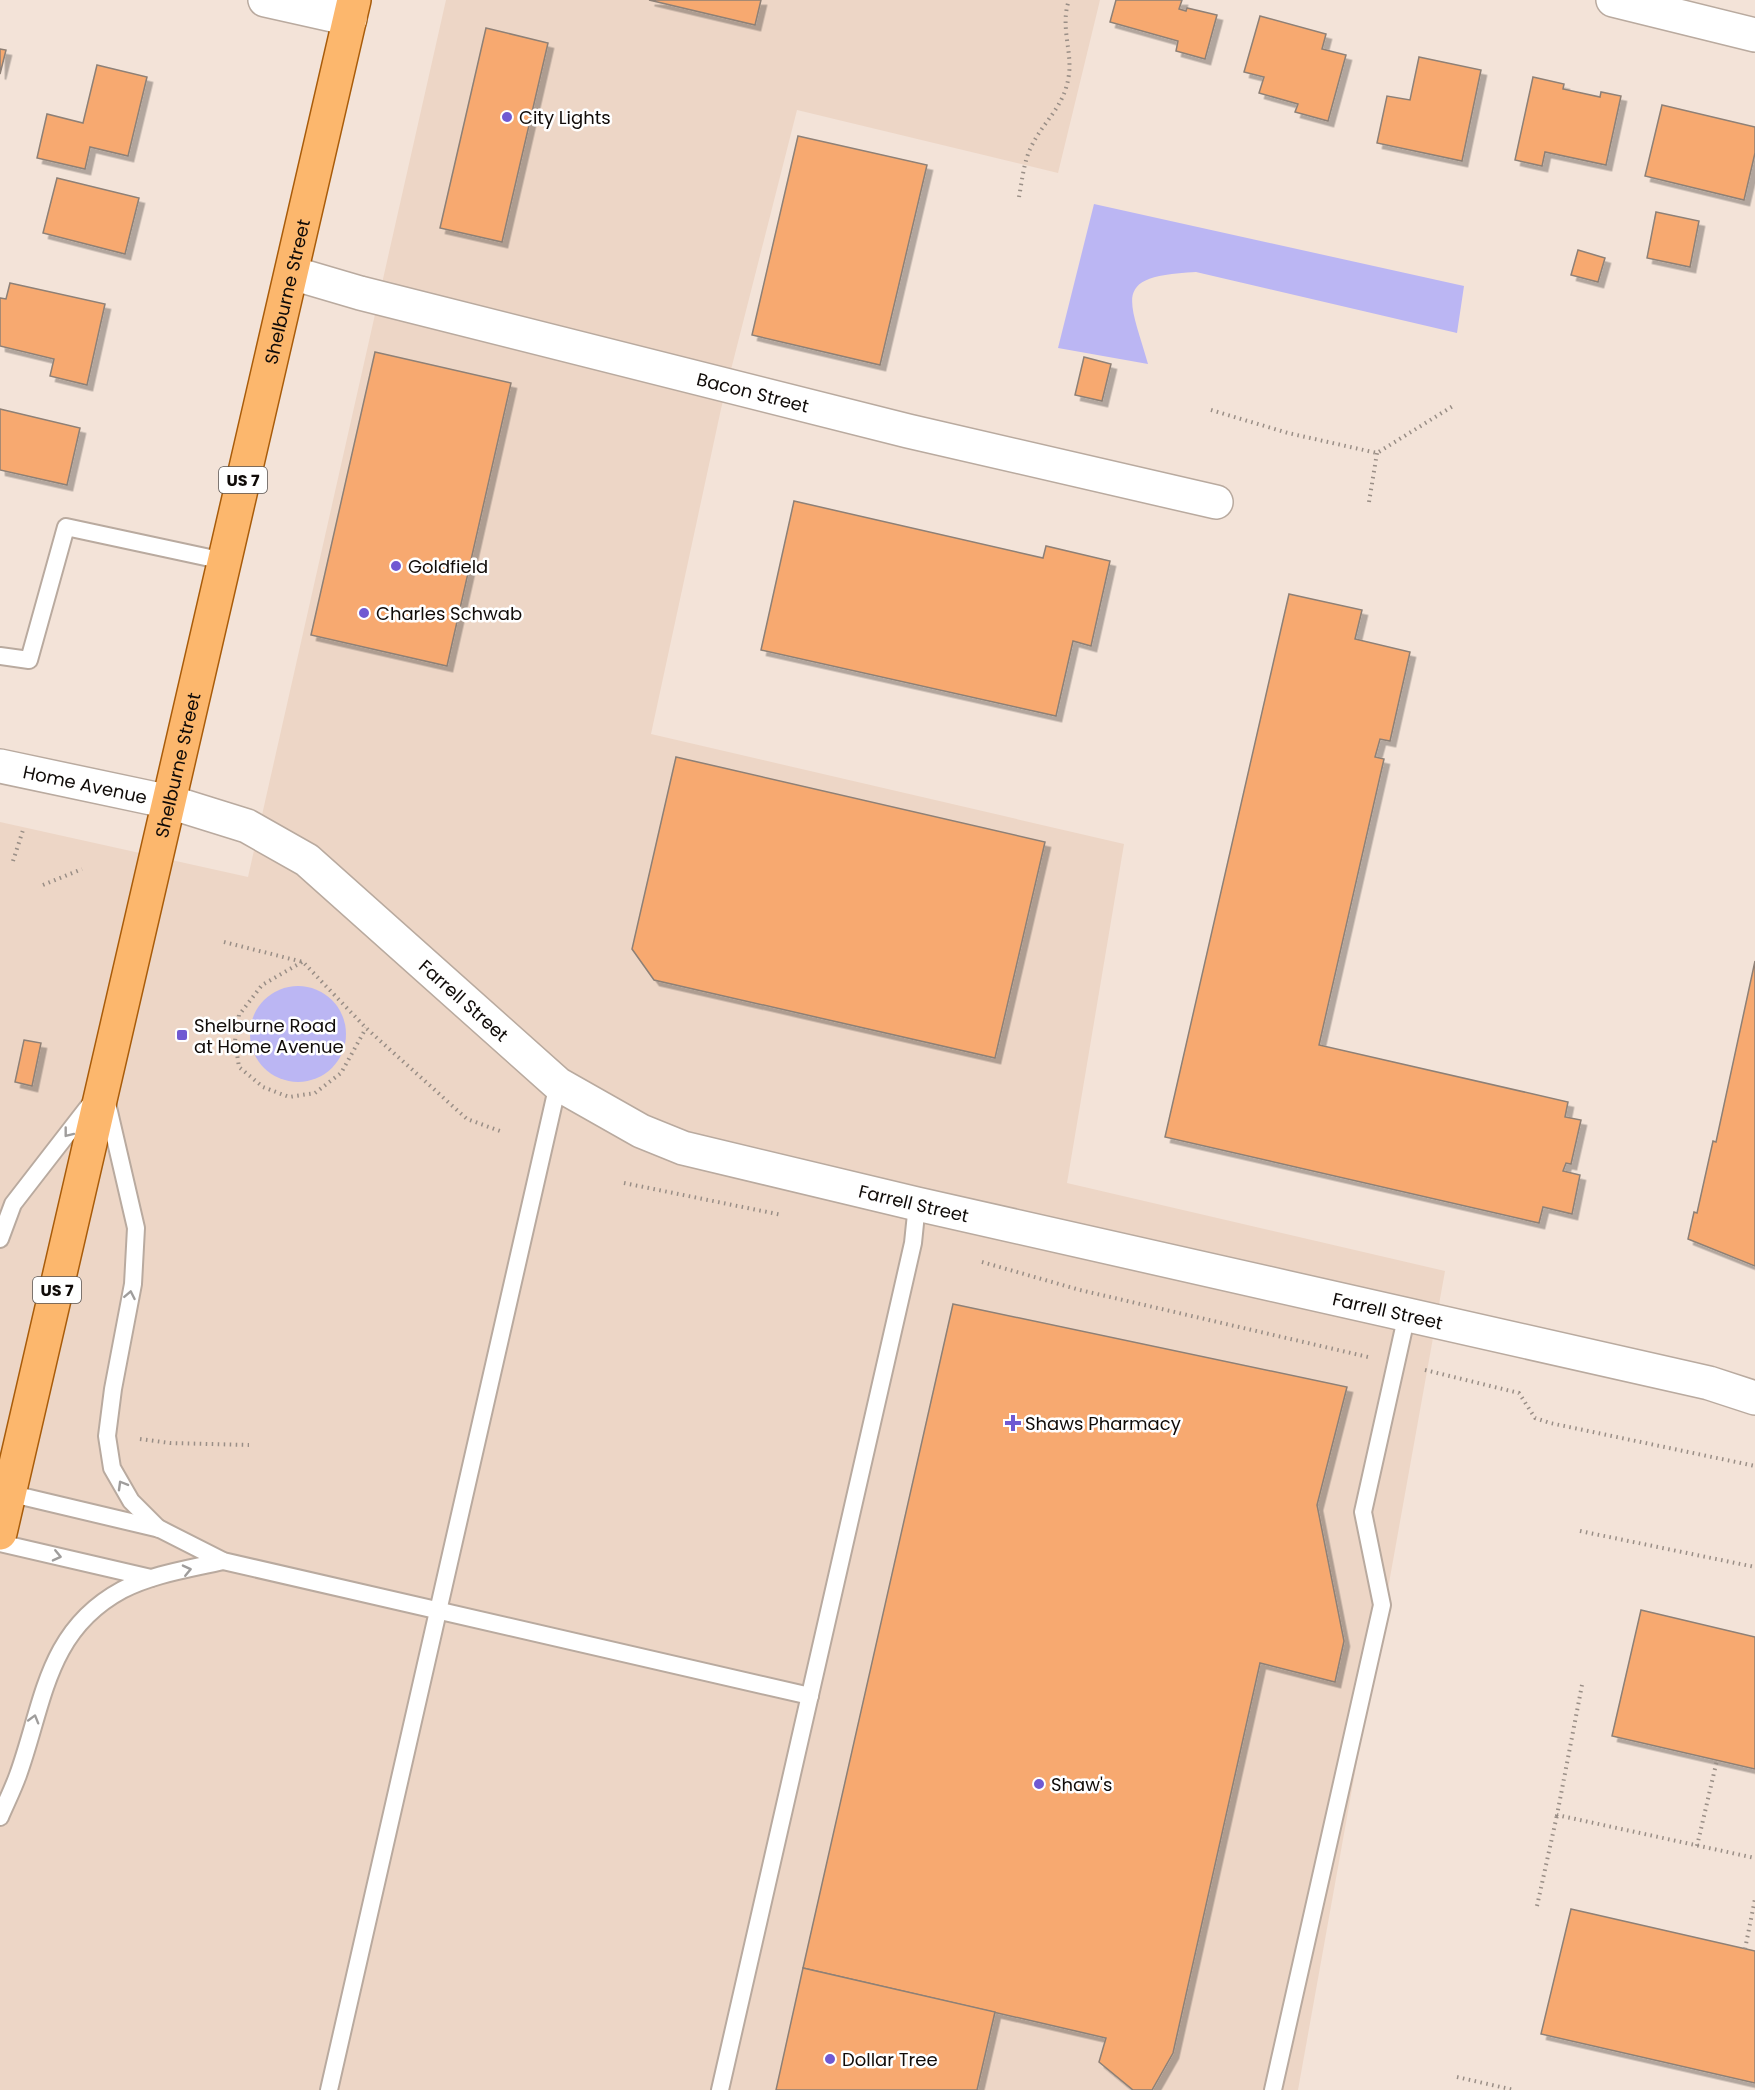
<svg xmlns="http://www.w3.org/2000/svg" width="1755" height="2090" font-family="Poppins,sans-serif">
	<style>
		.built { fill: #edd6c6 }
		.green { fill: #bbb6f3 }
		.building { fill: #f7a96f; stroke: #8e8076; stroke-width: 1.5; filter: url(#shadow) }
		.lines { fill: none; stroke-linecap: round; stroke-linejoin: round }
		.service-casing { stroke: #b9aa9f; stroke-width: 20 }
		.minor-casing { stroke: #b9aa9f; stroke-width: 36 }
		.tertiary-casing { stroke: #b9aa9f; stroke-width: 36 }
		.secondary-casing { stroke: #b9aa9f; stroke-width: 36 }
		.primary-casing { stroke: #a85c0b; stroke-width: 36 }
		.path { stroke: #998e86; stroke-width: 4; stroke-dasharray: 1.5 4.5; stroke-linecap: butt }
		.service { stroke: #fff; stroke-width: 16 }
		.minor { stroke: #fff; stroke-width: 33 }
		.tertiary { stroke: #fff; stroke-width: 33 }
		.secondary { stroke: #fff; stroke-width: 33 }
		.primary { stroke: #fcb76d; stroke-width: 33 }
		.oneway { stroke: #9f9d9c }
		.poi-dot { fill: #7059d2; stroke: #fff; stroke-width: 2 }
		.labels { text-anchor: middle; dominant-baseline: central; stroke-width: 5; stroke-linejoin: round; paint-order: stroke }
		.shield { fill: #fff; stroke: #585452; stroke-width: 1.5 }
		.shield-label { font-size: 16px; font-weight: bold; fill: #100b08 }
		.poi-label { font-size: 18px; fill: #100b08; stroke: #fff; text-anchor: start }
		.street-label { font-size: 18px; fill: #100b08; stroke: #fff }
	</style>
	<defs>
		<filter id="shadow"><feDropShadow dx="5.5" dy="5.5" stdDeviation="0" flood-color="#0004"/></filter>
	</defs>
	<rect width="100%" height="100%" fill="#f3e3d8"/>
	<path class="built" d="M446,0h654l-42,173 -261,-63 -76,299 -70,325 473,110 -57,339 378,88 -147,819h-1298v-1268l248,55z"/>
	<g class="green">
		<path d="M1094,204l370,82 -7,47 -261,-61c-85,4 -67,25 -48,92l-90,-16z"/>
		<circle cx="298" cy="1034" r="48"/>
	</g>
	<g class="building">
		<path d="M649,0h112l-6,25z"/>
		<path d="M1116,0h66l-3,9 7,2 1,-3 30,7 -12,44 -29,-8 2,-10 -68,-19z"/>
		<path d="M1260,16l66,18 -4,15 24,6 -18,66 -33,-9 3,-8 -39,-11 5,-16 -20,-5z"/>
		<path d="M486,28l62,15 -46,199 -62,-14z"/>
		<path d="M0,49l6,1 -6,24z"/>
		<path d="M1419,57l62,13 -19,91 -85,-18 10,-47 23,4z"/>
		<path d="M97,65l50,12 -19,79 -38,-9 -5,22 -48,-11 10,-44 36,9z"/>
		<path d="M1533,77l31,7 -1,5 37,8 1,-5 20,4 -15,69 -61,-13 -3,14 -27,-6z"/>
		<path d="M1662,105l93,22v26l-11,47 -99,-24z"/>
		<path d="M798,136l129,29 -47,200 -128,-30z"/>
		<path d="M57,178l82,20 -14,56 -82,-21z"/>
		<path d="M1656,212l43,9 -9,46 -43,-9z"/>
		<path d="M1578,250l27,8 -7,24 -27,-7z"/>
		<path d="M10,283l95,21 -18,81 -37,-9 4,-17 -54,-13v-48l6,1z"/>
		<path d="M375,352l136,31 -64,283 -136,-31z"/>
		<path d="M1084,357l27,7 -9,37 -27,-6z"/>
		<path d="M0,409l80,19 -13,57 -67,-15z"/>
		<path d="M794,501l249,57 3,-12 64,15 -19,85 -18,-5 -17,75 -295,-66z"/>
		<path d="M1289,594l73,16 -7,29 55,13 -20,89 -10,-2 -5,18 9,2 -65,286 249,57 -3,15 16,3 -10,44 -5,-1 -3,8 17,4 -8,39 -29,-7 -4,16 -374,-86z"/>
		<path d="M676,757l369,85 -50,216 -341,-78 -22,-31z"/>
		<path d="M1755,961v305l-67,-27 6,-27 3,1 16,-72 3,1z"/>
		<path d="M24,1040l17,3 -9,43 -17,-4z"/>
		<path d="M953,1304l394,83 -30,118 27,136 -9,41 -75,-19 -87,390 -21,37h-19l-34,-28 7,-24 -303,-70z"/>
		<path d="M1641,1610l114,27v132l-143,-33z"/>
		<path d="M1571,1909l184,42v132l-214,-49z"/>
		<path d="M803,1968l192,44 -18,78h-201z"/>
	</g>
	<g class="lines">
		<g class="service-casing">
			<g id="service">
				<path d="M0,656l29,4 37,-133 158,34"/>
				<path d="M107,1103l29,125 -3,56 -20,105 -6,47 5,32 19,33 28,28"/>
				<path d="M0,1239l13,-35 79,-102"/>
				<path d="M4,1492l156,37 63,32 587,135"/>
				<path d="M0,1543l151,35"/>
				<path d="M0,1817c6,-14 13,-28 18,-42 26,-72 28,-144 104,-185 31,-16 67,-21 101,-29"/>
				<path d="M329,2090l229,-1006"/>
				<path d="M720,2090l193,-847 4,-39"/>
				<path d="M1273,2090l109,-485 -19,-93 44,-198"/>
			</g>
		</g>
		<g class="minor-casing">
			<g id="minor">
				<path d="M265,0l85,19"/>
				<path d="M1613,0l142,35"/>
				<path id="s1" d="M292,273l68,20 548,138 308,71"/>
			</g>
		</g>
		<g class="tertiary-casing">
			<g id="tertiary">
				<path id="s2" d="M170,802l77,24 60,34 251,224 83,47 42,17 234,56 792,179 46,15"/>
			</g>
		</g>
		<g class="secondary-casing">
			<g id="secondary">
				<path id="s3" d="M0,766l170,36"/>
			</g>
		</g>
		<g class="primary-casing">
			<g id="primary">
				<path id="s4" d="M0,1533l354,-1533"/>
			</g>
		</g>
		<g class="path">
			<path d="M1019,197c3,-16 5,-36 12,-50 13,-27 34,-40 38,-73 3,-24 -9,-48 0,-74"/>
			<path d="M1211,410l77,23 89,20 76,-47"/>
			<path d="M1369,502l8,-49"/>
			<path d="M13,861l11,-34"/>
			<path d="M43,885l39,-16"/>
			<path d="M224,942l79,20 63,66 101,91 33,12"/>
			<path d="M302,962l-40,23 -23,30 -4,26 4,26 24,20 26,10 26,-4 26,-20 25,-45"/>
			<path d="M206,1025l30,6"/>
			<path d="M624,1183l158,32"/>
			<path d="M982,1262l98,28 288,67"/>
			<path d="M1425,1370l94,23 16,25 15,5 205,43"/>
			<path d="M140,1439l30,4 79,2"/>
			<path d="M1580,1531l175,36"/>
			<path d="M1582,1685l-25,130 198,43"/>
			<path d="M1697,1846l20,-86"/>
			<path d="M1537,1906l20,-91"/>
			<path d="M1745,1949l10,-50"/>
			<path d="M1457,2077l57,13"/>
		</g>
		<use href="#service" class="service"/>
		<use href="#minor" class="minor"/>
		<use href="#tertiary" class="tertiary"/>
		<use href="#secondary" class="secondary"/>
		<use href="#primary" class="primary"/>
	</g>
	<defs><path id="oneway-chevron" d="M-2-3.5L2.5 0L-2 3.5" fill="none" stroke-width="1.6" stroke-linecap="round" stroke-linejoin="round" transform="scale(1.5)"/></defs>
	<g class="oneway">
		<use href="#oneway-chevron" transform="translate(68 1133) rotate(128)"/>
		<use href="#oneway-chevron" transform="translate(130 1295) rotate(-79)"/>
		<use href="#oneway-chevron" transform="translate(122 1485) rotate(-120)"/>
		<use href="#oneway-chevron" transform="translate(57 1556) rotate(13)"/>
		<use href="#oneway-chevron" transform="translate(187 1570) rotate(-13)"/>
		<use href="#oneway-chevron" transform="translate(34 1719) rotate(-74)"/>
	</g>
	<g class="poi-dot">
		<circle cx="507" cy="117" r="6"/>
		<circle cx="396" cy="566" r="6"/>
		<circle cx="364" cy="613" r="6"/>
		<rect x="176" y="1029" width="12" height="12" rx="3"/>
		<path d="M1010 1414h6v6h6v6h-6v6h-6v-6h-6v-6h6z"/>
		<circle cx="1039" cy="1784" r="6"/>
		<circle cx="830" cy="2059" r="6"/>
	</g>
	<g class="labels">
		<g class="shield">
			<rect x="219" y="467" width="48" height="26" rx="4.5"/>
			<rect x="33" y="1277" width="48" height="26" rx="4.5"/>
		</g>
		<g class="shield-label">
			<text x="243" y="480">US 7</text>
			<text x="57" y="1290">US 7</text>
		</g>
		<g class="poi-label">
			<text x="519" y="117">City Lights</text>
			<text x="408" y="566">Goldfield</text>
			<text x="376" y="613">Charles Schwab</text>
			<text x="194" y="1025">Shelburne Road<tspan x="194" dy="21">at Home Avenue</tspan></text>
			<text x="1025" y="1423">Shaws Pharmacy</text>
			<text x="1051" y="1784">Shaw's</text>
			<text x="842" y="2059">Dollar Tree</text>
		</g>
		<g class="street-label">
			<text stroke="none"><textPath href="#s4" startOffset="1274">Shelburne Street</textPath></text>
			<text stroke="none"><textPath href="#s1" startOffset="476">Bacon Street</textPath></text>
			<text stroke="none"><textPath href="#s4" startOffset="788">Shelburne Street</textPath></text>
			<text stroke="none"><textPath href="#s3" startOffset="87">Home Avenue</textPath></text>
			<text stroke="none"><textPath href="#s2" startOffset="360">Farrell Street</textPath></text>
			<text stroke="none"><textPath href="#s2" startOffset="864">Farrell Street</textPath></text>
			<text stroke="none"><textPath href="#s2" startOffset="1350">Farrell Street</textPath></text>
		</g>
	</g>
</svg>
